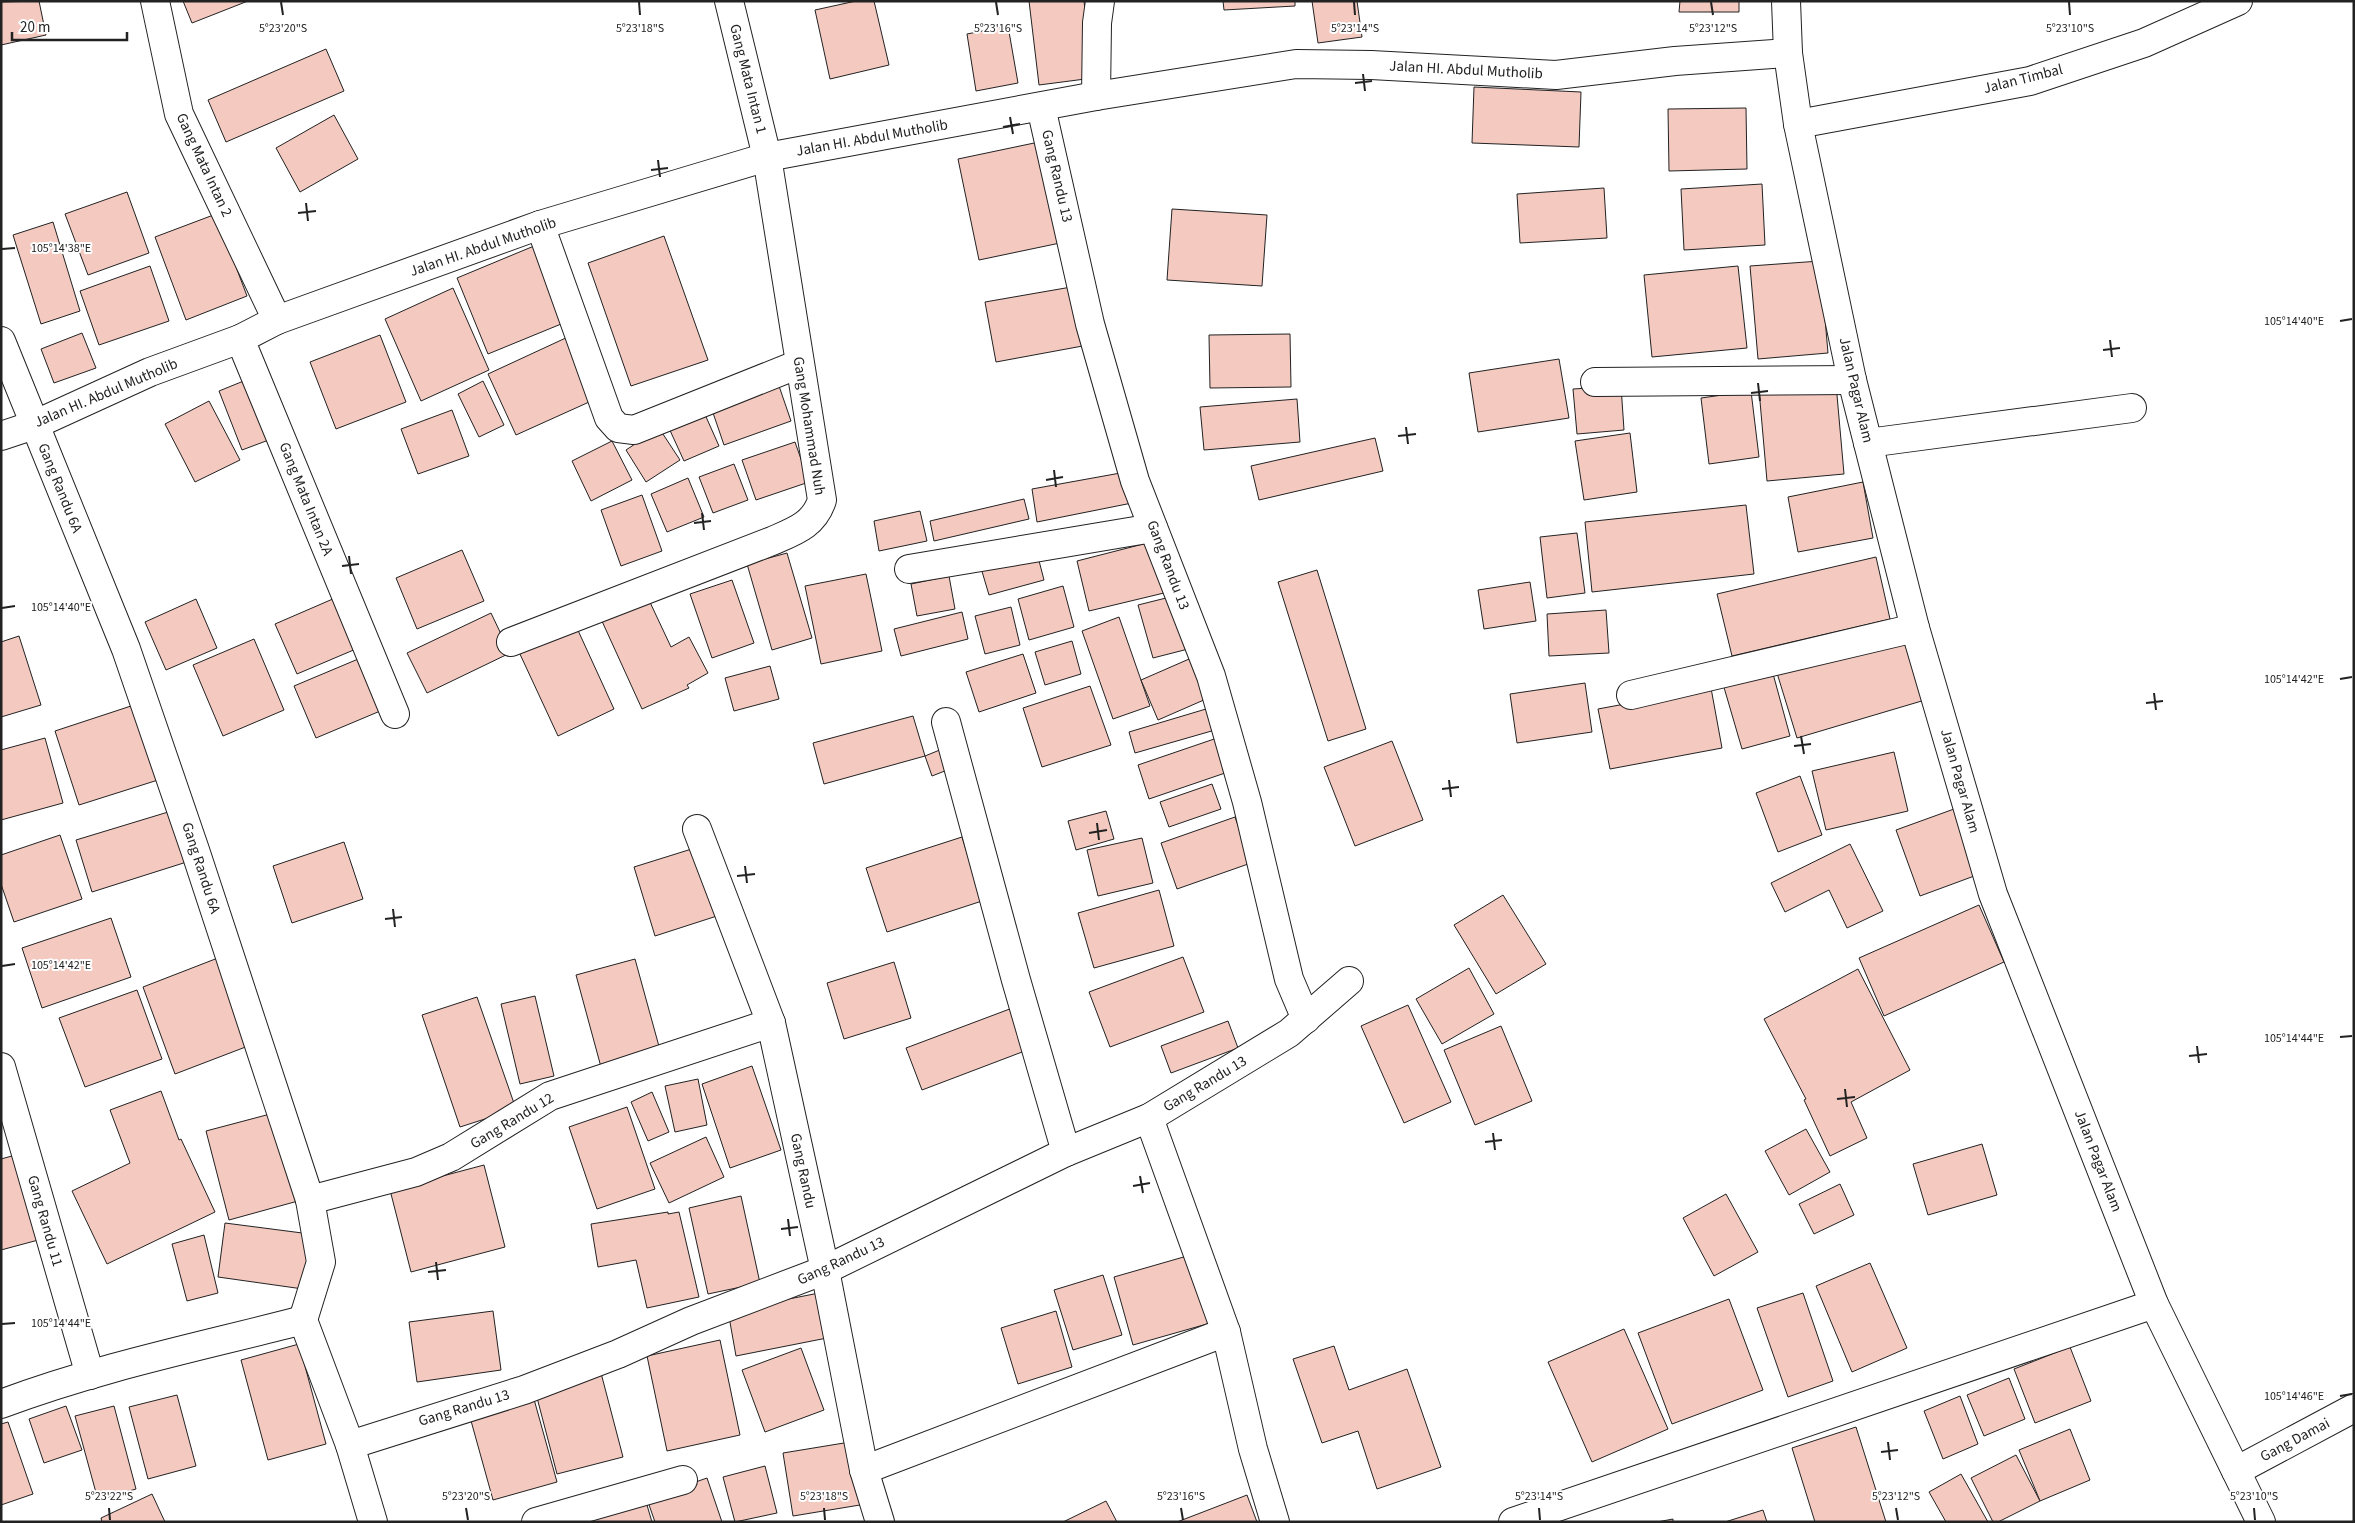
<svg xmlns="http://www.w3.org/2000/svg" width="2355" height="1523" font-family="'Source Sans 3',sans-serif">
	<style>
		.building { fill: #f3c9c0; stroke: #222 }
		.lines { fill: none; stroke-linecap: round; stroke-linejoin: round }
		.minor-casing { stroke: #222; stroke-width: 30 }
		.tertiary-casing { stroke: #222; stroke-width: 30 }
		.minor { stroke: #fff; stroke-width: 28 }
		.tertiary { stroke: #fff; stroke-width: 28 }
		.ticks { fill: none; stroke: #222; stroke-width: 2 }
		.labels { text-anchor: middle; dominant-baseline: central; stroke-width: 4; stroke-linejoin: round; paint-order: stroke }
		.street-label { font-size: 15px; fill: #222; stroke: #fff }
		.ticks-label { font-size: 12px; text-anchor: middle; fill: #222; stroke: #fff; stroke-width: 4; stroke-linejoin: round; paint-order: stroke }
	</style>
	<rect width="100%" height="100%" fill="#fff"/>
	<g class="building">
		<path d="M39,1l7,34 -45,10v-43z"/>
		<path d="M183,1h65l-56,22z"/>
		<path d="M856,1h18l15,64 -59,14 -15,-69z"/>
		<path d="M1029,1h55l9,77 -54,7z"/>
		<path d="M1223,1h72v5l-71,4z"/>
		<path d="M1312,1h45l5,36 -44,6z"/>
		<path d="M1680,1h59v11h-60z"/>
		<path d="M1008,26l10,57 -42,8 -9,-57z"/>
		<path d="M326,49l18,42 -118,51 -18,-42z"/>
		<path d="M1474,87l107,5 -2,55 -107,-4z"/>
		<path d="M1746,108l1,61 -78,2 -1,-62z"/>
		<path d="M334,115l24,44 -58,33 -24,-44z"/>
		<path d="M1039,142l21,101 -81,17 -21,-101z"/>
		<path d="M1762,184l3,61 -81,5 -3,-61z"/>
		<path d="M1604,188l3,50 -87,5 -3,-49z"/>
		<path d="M127,192l22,61 -61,22 -23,-61z"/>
		<path d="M1172,209l95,6 -5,71 -95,-6z"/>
		<path d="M216,214l31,82 -61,24 -31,-83z"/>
		<path d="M53,222l27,89 -39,13 -28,-89z"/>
		<path d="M664,236l44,124 -77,26 -43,-123z"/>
		<path d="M534,246l32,76 -78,32 -31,-76z"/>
		<path d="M1820,261l8,92 -70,6 -8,-93z"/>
		<path d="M150,266l19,55 -70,24 -19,-54z"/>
		<path d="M1738,266l9,82 -95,9 -8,-82z"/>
		<path d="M1077,286l11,59 -92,17 -11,-60z"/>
		<path d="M453,288l36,82 -68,31 -36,-82z"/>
		<path d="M82,333l14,35 -42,15 -13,-34z"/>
		<path d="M1290,334l1,53 -81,1 -1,-53z"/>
		<path d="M380,335l26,67 -70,27 -26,-67z"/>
		<path d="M570,336l28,62 -82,37 -28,-61z"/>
		<path d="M1559,359l10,59 -91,14 -9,-59z"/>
		<path d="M251,378l23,60 -32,12 -23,-59z"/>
		<path d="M483,381l21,44 -25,12 -21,-43z"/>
		<path d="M778,383l13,38 -67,24 -13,-38z"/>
		<path d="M1836,384l8,90 -77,7 -8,-91z"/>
		<path d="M1621,386l3,44 -47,4 -4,-45z"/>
		<path d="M1751,391l8,66 -50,7 -8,-66z"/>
		<path d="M1297,399l3,43 -96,8 -4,-43z"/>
		<path d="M209,401l31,59 -45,22 -30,-58z"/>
		<path d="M452,410l17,46 -51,18 -17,-45z"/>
		<path d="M703,410l16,36 -35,15 -16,-35z"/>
		<path d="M659,428l21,32 -34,22 -20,-32z"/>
		<path d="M1630,433l7,59 -53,8 -9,-59z"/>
		<path d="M1375,438l8,33 -124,29 -8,-34z"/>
		<path d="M612,441l20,39 -41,21 -19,-40z"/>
		<path d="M795,442l14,40 -53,18 -14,-40z"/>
		<path d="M734,464l14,36 -35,13 -14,-36z"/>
		<path d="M1126,472l6,31 -95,19 -5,-33z"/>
		<path d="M688,478l16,39 -37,15 -16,-38z"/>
		<path d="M1863,482l10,56 -75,14 -10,-55z"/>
		<path d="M642,495l20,56 -41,15 -20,-56z"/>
		<path d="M1024,499l5,20 -95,22 -4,-20z"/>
		<path d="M1746,505l8,69 -162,18 -7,-70z"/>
		<path d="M920,511l7,30 -48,10 -5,-30z"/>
		<path d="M1577,533l8,60 -38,5 -7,-61z"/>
		<path d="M1151,542l13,51 -75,18 -12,-50z"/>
		<path d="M462,550l22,51 -67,28 -21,-51z"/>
		<path d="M787,553l25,85 -40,12 -25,-86z"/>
		<path d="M1037,553l7,27 -55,15 -8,-27z"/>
		<path d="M1876,557l14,62 -158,37 -15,-62z"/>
		<path d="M1317,570l49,159 -38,12 -50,-159z"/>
		<path d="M866,574l16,77 -61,13 -16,-78z"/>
		<path d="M949,576l6,33 -38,7 -6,-32z"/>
		<path d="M732,580l22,63 -42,15 -22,-64z"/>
		<path d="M1530,582l6,39 -52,8 -6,-39z"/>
		<path d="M1063,586l11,41 -45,13 -11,-41z"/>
		<path d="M342,595l21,51 -66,28 -22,-50z"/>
		<path d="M1178,595l14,53 -39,10 -15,-53z"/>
		<path d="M648,598l23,49 18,-10 19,36 -21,12 2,3 -47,21 -41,-90z"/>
		<path d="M196,599l21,49 -51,22 -21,-48z"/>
		<path d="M1011,607l9,38 -35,9 -10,-38z"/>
		<path d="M1606,610l3,43 -60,3 -2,-42z"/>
		<path d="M962,612l6,27 -67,17 -7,-27z"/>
		<path d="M491,613l19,40 -83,40 -20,-40z"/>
		<path d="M1119,617l31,89 -37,13 -31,-88z"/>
		<path d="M576,626l38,83 -56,27 -39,-84z"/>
		<path d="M1906,635l19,65 -128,38 -20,-65z"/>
		<path d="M19,636l22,69 -40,12v-75z"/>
		<path d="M254,639l30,71 -61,26 -30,-71z"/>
		<path d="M1072,641l9,33 -36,11 -10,-33z"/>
		<path d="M1023,654l13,39 -57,19 -13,-40z"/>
		<path d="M1196,656l17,40 -55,24 -17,-40z"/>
		<path d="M363,657l22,52 -69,29 -22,-52z"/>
		<path d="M770,666l9,33 -45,12 -9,-33z"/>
		<path d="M1772,670l18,66 -48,13 -19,-65z"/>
		<path d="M1585,683l7,49 -75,11 -7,-49z"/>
		<path d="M1090,686l21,59 -69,22 -19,-59z"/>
		<path d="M1711,688l11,60 -112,21 -12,-60z"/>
		<path d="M134,705l24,75 -79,25 -24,-74z"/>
		<path d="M1216,706l6,22 -87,25 -6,-21z"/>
		<path d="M913,716l12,40 -101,28 -11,-41z"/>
		<path d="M1220,737l11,34 -82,28 -11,-34z"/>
		<path d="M45,738l18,65 -62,17v-70z"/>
		<path d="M1392,741l31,79 -68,26 -31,-79z"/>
		<path d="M947,747l8,20 -23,9 -7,-20z"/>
		<path d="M1894,752l14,59 -82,19 -14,-59z"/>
		<path d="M1800,776l22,59 -44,17 -22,-59z"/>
		<path d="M1212,784l9,25 -52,18 -9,-25z"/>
		<path d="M178,809l15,51 -101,32 -16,-52z"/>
		<path d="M1954,809l23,66 -57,21 -24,-66z"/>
		<path d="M1106,811l8,28 -38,11 -8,-29z"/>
		<path d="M1235,817l16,46 -74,26 -16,-46z"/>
		<path d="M60,835l22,64 -68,23 -13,-38v-29z"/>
		<path d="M962,837l20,64 -95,31 -21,-64z"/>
		<path d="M1142,838l11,45 -55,13 -11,-46z"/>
		<path d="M344,842l19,57 -71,24 -19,-57z"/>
		<path d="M1850,844l33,67 -36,17 -18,-38 -44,22 -14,-29z"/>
		<path d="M698,847l22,68 -65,21 -21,-69z"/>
		<path d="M1159,890l15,56 -80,22 -16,-55z"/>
		<path d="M1503,895l43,69 -50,30 -42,-69z"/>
		<path d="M1979,905l25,57 -120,54 -25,-58z"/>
		<path d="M111,918l20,59 -89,31 -20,-60z"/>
		<path d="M223,956l33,87 -81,31 -32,-87z"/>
		<path d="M1183,957l21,55 -94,35 -21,-55z"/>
		<path d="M635,959l25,91 -59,17 -25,-92z"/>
		<path d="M894,962l17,56 -67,21 -17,-56z"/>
		<path d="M1469,968l25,46 -52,30 -26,-45z"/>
		<path d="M1858,969l52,101 -59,32 16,36 -37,18 -26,-56 2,-1 -42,-80z"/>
		<path d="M137,990l25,69 -77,28 -26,-69z"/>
		<path d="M535,996l19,80 -34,8 -19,-80z"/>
		<path d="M477,997l39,112 -56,18 -38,-112z"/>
		<path d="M1408,1005l43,97 -47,21 -43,-97z"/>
		<path d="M1015,1007l15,42 -108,41 -16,-42z"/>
		<path d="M1228,1021l10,27 -67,25 -10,-27z"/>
		<path d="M1501,1026l31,75 -57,24 -31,-75z"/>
		<path d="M752,1066l29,84 -51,18 -28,-84z"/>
		<path d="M698,1079l9,46 -32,7 -10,-46z"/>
		<path d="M161,1091l18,49 2,-1 34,73 -108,52 -35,-73 58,-28 -20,-53z"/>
		<path d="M652,1092l17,40 -21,9 -17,-39z"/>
		<path d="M627,1107l28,82 -58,20 -28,-82z"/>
		<path d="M274,1113l24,88 -69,19 -23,-89z"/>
		<path d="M1806,1129l24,43 -41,23 -24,-44z"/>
		<path d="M706,1137l18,40 -55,26 -19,-40z"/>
		<path d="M1982,1144l15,51 -69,20 -15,-51z"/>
		<path d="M19,1154l23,85 -41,11v-91z"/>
		<path d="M484,1165l21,82 -94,25 -21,-82z"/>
		<path d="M1840,1184l14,31 -40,19 -15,-30z"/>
		<path d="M1726,1194l32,58 -44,24 -31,-58z"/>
		<path d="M741,1196l19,87 -52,11 -19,-86z"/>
		<path d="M668,1212v2l11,-2 20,85 -52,11 -11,-48 -38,7 -7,-43z"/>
		<path d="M225,1223l85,11 -7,55 -85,-12z"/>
		<path d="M204,1235l14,58 -31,8 -15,-57z"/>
		<path d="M1194,1254l20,68 -81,23 -19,-68z"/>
		<path d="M1870,1263l37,85 -55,24 -36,-86z"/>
		<path d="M1103,1275l19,60 -49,15 -19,-60z"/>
		<path d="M819,1293l8,45 -91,18 -8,-45z"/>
		<path d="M1803,1293l30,88 -45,16 -31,-89z"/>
		<path d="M1729,1299l34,91 -91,34 -34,-91z"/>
		<path d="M493,1311l8,59 -84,12 -8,-60z"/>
		<path d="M1056,1311l16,56 -54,17 -17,-56z"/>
		<path d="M1624,1329l44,100 -76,33 -44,-100z"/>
		<path d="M720,1340l20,95 -73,16 -20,-95z"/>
		<path d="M299,1344l27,100 -58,16 -27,-100z"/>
		<path d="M1334,1346l15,44 58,-21 34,98 -64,22 -19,-58 -36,12 -29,-84z"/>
		<path d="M2070,1347l21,54 -56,22 -21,-54z"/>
		<path d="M801,1348l23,62 -59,22 -23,-62z"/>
		<path d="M601,1373l22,84 -66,17 -22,-84z"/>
		<path d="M2009,1378l16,41 -41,17 -17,-41z"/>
		<path d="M532,1392l25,90 -64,18 -25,-90z"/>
		<path d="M177,1395l19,71 -48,13 -19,-72z"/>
		<path d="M1960,1396l18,48 -35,15 -19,-48z"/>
		<path d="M66,1406l16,44 -38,13 -15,-44z"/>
		<path d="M114,1406l22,83 -38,11 -23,-84z"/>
		<path d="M8,1422l25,72 -32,11v-81z"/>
		<path d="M1856,1427l30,95h-71l-23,-74z"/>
		<path d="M2070,1429l20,51 -50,21 -21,-51z"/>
		<path d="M850,1442l10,63 -67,11 -10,-63z"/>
		<path d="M2016,1455l24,46 -42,21h-5l-22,-44z"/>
		<path d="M765,1466l12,47 -42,9 -12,-45z"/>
		<path d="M1961,1474l27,48h-42l-17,-30z"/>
		<path d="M707,1478l15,44h-67l-8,-23z"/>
		<path d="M152,1494l13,28h-63l-1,-4z"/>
		<path d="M644,1495l8,27h-99z"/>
		<path d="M1247,1495l10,27h-80z"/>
		<path d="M1106,1501l11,21h-54z"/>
		<path d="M1763,1510l4,12h-42z"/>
		<path d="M1673,1519v3h-16z"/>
	</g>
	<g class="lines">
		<g class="minor-casing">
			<g id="minor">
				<path d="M155,1l24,113 98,206"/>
				<path d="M1096,96l1,-73 3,-22"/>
				<path d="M1041,107l49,217 45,157 76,195 36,126 42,177 17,40"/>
				<path d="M1798,124l232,-43 114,-38 94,-42"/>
				<path d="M540,225l69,193 9,10 16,2 165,-66"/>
				<path d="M240,339l155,375"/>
				<path d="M1,341l125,308 69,201 115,350 11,62 -18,58"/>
				<path d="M1595,382l257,-2"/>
				<path d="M1868,443l264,-35"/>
				<path d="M909,569l244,-41"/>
				<path d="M511,642l261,-101c23,-10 42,-16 50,-41l-55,-343 -38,-156"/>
				<path d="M1631,695l284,-67"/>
				<path d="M946,722l70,258 50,172"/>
				<path d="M697,829l74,194 54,247 39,200 16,52"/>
				<path d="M1,1067l89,308"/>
				<path d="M1149,1118l77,214 27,117 22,73"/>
				<path d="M310,1200l106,-28 35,-15 99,-61 221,-73"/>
				<path d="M303,1320l47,125 23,77"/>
				<path d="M1,1404c98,-37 202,-58 302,-84"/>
				<path d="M350,1445l174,-55 94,-36 73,-33 134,-51 241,-118 83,-34 140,-85 60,-52"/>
				<path d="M864,1470l362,-138"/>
				<path d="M2236,1471l118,-63"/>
				<path d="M536,1522l147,-42"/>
				<path d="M1513,1522l641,-218"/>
			</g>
		</g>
		<g class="tertiary-casing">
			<g id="tertiary">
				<path d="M1786,1l2,52 10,71 54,256 63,248 78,266 161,410 107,218"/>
				<path d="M1,436l33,-11 116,-53 90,-33 37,-19 263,-95 227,-68 329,-61 200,-32 75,1 185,10 119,-14 113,-8"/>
			</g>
		</g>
		<use href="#minor" class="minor"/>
		<use href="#tertiary" class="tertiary"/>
	</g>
	<path class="ticks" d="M281,2l2,13M639,2l1,13M996,2l2,13M1354,2l1,13M1711,2l2,13M2069,2l1,13M1363,74l2,17M1355,83l17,-2M1010,117l3,17M1003,127l17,-3M658,160l2,17M651,170l17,-2M306,203l2,18M298,213l18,-2M2,249l13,-1M2340,321l12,-2M2110,340l2,17M2103,350l17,-2M1758,383l2,18M1751,393l17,-2M1406,427l2,17M1398,436l18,-2M1054,470l2,17M1046,480l17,-3M702,513l2,17M694,523l17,-2M349,556l2,18M342,566l17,-2M2,608l13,-2M2340,679l12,-2M2154,693l2,17M2146,703l17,-2M1801,736l3,18M1794,746l17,-2M1449,780l2,17M1442,789l17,-2M1097,823l2,17M1089,833l18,-3M745,866l2,17M737,876l18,-2M393,909l2,18M385,919l17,-2M2,966l13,-2M2340,1037l12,-1M2197,1046l2,17M2189,1056l18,-2M1845,1089l2,18M1837,1099l18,-2M1493,1133l2,17M1485,1142l17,-2M1140,1176l3,17M1133,1186l17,-3M788,1219l2,17M781,1229l17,-2M436,1262l2,18M428,1272l18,-2M2,1324l13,-1M2340,1396l12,-2M1888,1442l2,18M1881,1452l17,-2M109,1508l1,12M466,1508l2,12M824,1508l1,12M1181,1508l2,12M1539,1508l1,12M1896,1508l2,12M2254,1508l1,12"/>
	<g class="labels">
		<g class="street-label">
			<text transform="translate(1466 70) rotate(3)">Jalan HI. Abdul Mutholib</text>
			<text transform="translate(748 79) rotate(76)">Gang Mata Intan 1</text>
			<text transform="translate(2023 79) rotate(-14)">Jalan Timbal</text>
			<text transform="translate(872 138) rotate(-10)">Jalan HI. Abdul Mutholib</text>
			<text transform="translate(204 165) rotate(65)">Gang Mata Intan 2</text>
			<text transform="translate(1057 176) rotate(77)">Gang Randu 13</text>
			<text transform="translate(483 247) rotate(-19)">Jalan HI. Abdul Mutholib</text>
			<text transform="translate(1856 390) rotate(77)">Jalan Pagar Alam</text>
			<text transform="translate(106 393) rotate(-23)">Jalan HI. Abdul Mutholib</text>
			<text transform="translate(809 426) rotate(81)">Gang Mohammad Nuh</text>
			<text transform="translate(60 488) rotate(68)">Gang Randu 6A</text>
			<text transform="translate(306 499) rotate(68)">Gang Mata Intan 2A</text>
			<text transform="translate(1168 565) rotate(69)">Gang Randu 13</text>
			<text transform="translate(1960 781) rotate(74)">Jalan Pagar Alam</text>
			<text transform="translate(201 868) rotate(72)">Gang Randu 6A</text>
			<text transform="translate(1205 1084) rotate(-31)">Gang Randu 13</text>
			<text transform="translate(512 1121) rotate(-31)">Gang Randu 12</text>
			<text transform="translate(2098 1161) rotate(69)">Jalan Pagar Alam</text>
			<text transform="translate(803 1171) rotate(78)">Gang Randu</text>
			<text transform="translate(45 1221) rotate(74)">Gang Randu 11</text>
			<text transform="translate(841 1261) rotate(-25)">Gang Randu 13</text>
			<text transform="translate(464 1408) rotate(-17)">Gang Randu 13</text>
			<text transform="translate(2295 1440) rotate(-28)">Gang Damai</text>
		</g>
	</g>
	<g class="ticks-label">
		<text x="283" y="32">5°23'20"S</text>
		<text x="640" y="32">5°23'18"S</text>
		<text x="998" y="32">5°23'16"S</text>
		<text x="1355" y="32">5°23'14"S</text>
		<text x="1713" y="32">5°23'12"S</text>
		<text x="2070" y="32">5°23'10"S</text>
		<text x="61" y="252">105°14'38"E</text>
		<text x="2294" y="325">105°14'40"E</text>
		<text x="61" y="611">105°14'40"E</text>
		<text x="2294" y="683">105°14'42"E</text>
		<text x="61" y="969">105°14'42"E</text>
		<text x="2294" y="1042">105°14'44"E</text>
		<text x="61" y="1327">105°14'44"E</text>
		<text x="2294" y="1400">105°14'46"E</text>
		<text x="109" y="1500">5°23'22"S</text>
		<text x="466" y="1500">5°23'20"S</text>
		<text x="824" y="1500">5°23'18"S</text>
		<text x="1181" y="1500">5°23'16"S</text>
		<text x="1539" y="1500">5°23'14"S</text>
		<text x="1896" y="1500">5°23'12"S</text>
		<text x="2254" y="1500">5°23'10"S</text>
	</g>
	<rect width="2355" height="1523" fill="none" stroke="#222222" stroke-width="5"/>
	<path d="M12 32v8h115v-8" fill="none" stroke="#222222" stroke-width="2.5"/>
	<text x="20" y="32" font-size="15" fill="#222222" stroke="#ffffff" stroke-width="4" paint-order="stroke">20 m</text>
</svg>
